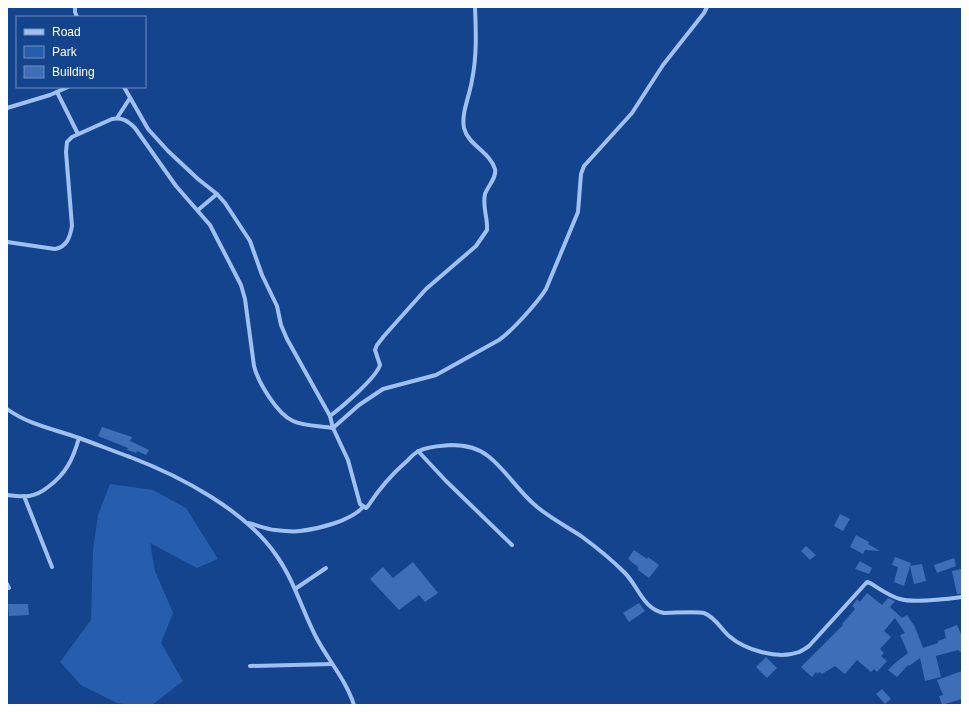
<svg xmlns="http://www.w3.org/2000/svg" width="969" height="712" font-family="Arial,sans-serif">
	<style>
		.green { fill: #275dad }
		.building { fill: #3d6eb7 }
		.lines { fill: none; stroke-linecap: round; stroke-linejoin: round }
		.street { stroke: #9fc0f0; stroke-width: 4 }
	</style>
	<rect width="100%" height="100%" fill="#15448e"/>
	<path class="green" d="M110,484l43,6 33,18 32,51 -21,9 -47,-25 5,28 18,42 -12,30 22,38 -31,24h-21l-14,-2 -36,-18 -21,-23 31,-42 2,-70 5,-35z"/>
	<g class="building">
		<path d="M102,427l30,10 -2,4 19,9 -3,5 -9,-4 -1,2 -9,-3 1,-2 -30,-12z"/>
		<path d="M840,514l10,5 -7,12 -9,-5z"/>
		<path d="M856,535l13,7 -1,2 12,7 -15,-1 -2,4 -13,-7z"/>
		<path d="M806,546l10,9 -6,5 -9,-9z"/>
		<path d="M634,550l13,9 1,-2 11,8 -10,13 -11,-8v-3l-10,-8z"/>
		<path d="M895,557l16,6 -7,23 -10,-4 4,-15 -6,-2z"/>
		<path d="M954,558l2,8 -19,7 -3,-8z"/>
		<path d="M860,561l12,7 -3,6 -14,-5z"/>
		<path d="M413,562l25,31 -13,9 -6,-7 -20,15 -29,-31 13,-12 10,11z"/>
		<path d="M922,564l4,17 -12,3 -4,-18z"/>
		<path d="M961,569l1,6v19h-5l-5,-23z"/>
		<path d="M867,593l15,12 6,-7 7,3 -5,6 12,11 5,-3 8,12 8,21 15,-5v-2l8,-3 -2,-8 13,-5 5,11v17l-4,-3 -22,6 5,21 -16,4 -5,-23 -11,8 -1,-1 -11,12 -9,-7 7,-7 13,-10 -8,-18 5,-2 -10,-15 -11,13 7,6 -11,12 4,4 -3,3 6,5 -10,11 -3,-3 -3,3 -14,-12 -12,14 -10,-8 -13,8 -3,-2 -1,2 -2,-2 -4,5 -11,-10 42,-42 -1,-1 13,-15 -3,-3 5,-7 3,3z"/>
		<path d="M639,603l6,8 -16,11 -6,-9z"/>
		<path d="M8,604h20l1,11 -20,1z"/>
		<path d="M766,657l11,11 -10,10 -11,-11z"/>
		<path d="M962,671v28l-20,6 -3,-9 4,-1 -6,-15z"/>
		<path d="M882,689l9,10 -6,5 -9,-10z"/>
	</g>
	<g class="lines">
		<g class="street">
			<path d="M75,7v5l2,5"/>
			<path d="M475,7c1,24 2,49 -3,73 -2,15 -11,33 -8,48 4,17 26,24 31,41 2,8 -7,17 -10,25 -3,12 3,24 2,36l-11,16 -50,43 -42,47 -7,9 -2,5 5,15c-4,13 -38,42 -50,51l3,12 15,32 12,44 6,4 2,-2c11,-17 24,-32 39,-45 4,-4 7,-8 12,-10 9,-5 21,-5 32,-6 14,0 26,2 37,11 18,14 30,35 48,50 14,12 30,20 45,30 15,11 31,24 44,37 13,13 18,36 39,40 10,0 32,-2 40,0 11,4 17,16 25,23 16,14 49,24 70,16 3,-1 7,-4 10,-6l58,-64 3,1c10,6 19,13 30,16 13,4 47,0 62,-2"/>
			<path d="M124,87l24,42 20,22 30,28 19,15 8,9 25,38 12,34 15,31 4,19 6,14 43,77"/>
			<path d="M57,92l21,42"/>
			<path d="M7,108l43,-13 18,-8"/>
			<path d="M117,118l13,-20"/>
			<path d="M198,210l19,-16"/>
			<path d="M7,242l48,7c12,-2 15,-12 17,-23l-6,-74 1,-10 5,-5 40,-18c10,-2 16,2 23,9l41,58 34,39 31,60 4,14 9,67c4,16 23,48 39,55 10,5 29,5 40,7l26,-23 24,-16 53,-14 63,-35c13,-9 39,-38 47,-51l32,-77 3,-38 3,-8 48,-53 31,-48 41,-52 3,-6"/>
			<path d="M7,409c22,16 47,20 72,29 17,6 34,13 51,19 50,19 115,53 146,98 18,25 26,55 40,82 12,23 30,43 38,68"/>
			<path d="M418,451l28,30 66,64"/>
			<path d="M7,495c7,1 15,2 22,1 7,-1 14,-5 19,-9 18,-13 25,-28 31,-49"/>
			<path d="M24,496l28,71"/>
			<path d="M248,523c9,2 18,6 27,7 8,1 18,2 25,1 18,-2 51,-10 63,-24"/>
			<path d="M7,584l2,4"/>
			<path d="M295,589l31,-21"/>
			<path d="M250,666l82,-2"/>
		</g>
	</g>
	<rect width="969" height="712" fill="none" stroke="#ffffff" stroke-width="16"/>
	<rect x="16" y="16" width="130" height="72" fill="#15448e" stroke="#738fbb"/>
	<rect x="24" y="29" width="20" height="6" fill="#9fc0f0" stroke="#738fbb"/>
	<text x="52" y="36" font-size="12" fill="#ffffff">Road</text>
	<rect x="24" y="46" width="20" height="12" fill="#275dad" stroke="#738fbb"/>
	<text x="52" y="56" font-size="12" fill="#ffffff">Park</text>
	<rect x="24" y="66" width="20" height="12" fill="#3d6eb7" stroke="#738fbb"/>
	<text x="52" y="76" font-size="12" fill="#ffffff">Building</text>
</svg>
